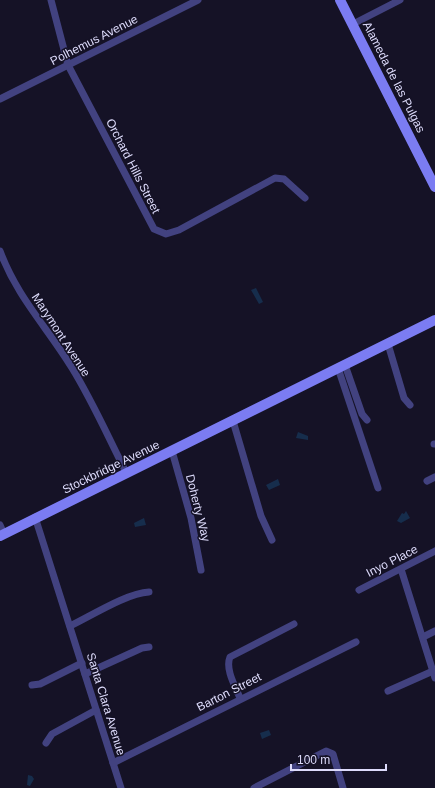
<svg xmlns="http://www.w3.org/2000/svg" width="435" height="788" font-family="Arial,sans-serif">
	<style>
		.water { fill: #162d4c }
		.lines { fill: none; stroke-linecap: round; stroke-linejoin: round }
		.street { stroke: #424280; stroke-width: 7 }
		.secondary { stroke: #7b7cf2; stroke-width: 10 }
		.labels { text-anchor: middle; dominant-baseline: central; stroke-width: 3; stroke-linejoin: round; paint-order: stroke }
		.street-label { font-size: 12px; fill: #dddbfb; stroke: #151226 }
	</style>
	<rect width="100%" height="100%" fill="#151226"/>
	<g class="water">
		<path d="M256,288l7,14 -4,2 -8,-14z"/>
		<path d="M298,432l10,4v4l-12,-2z"/>
		<path d="M278,479l2,6 -11,5 -3,-5z"/>
		<path d="M406,511l4,7 -9,5 -4,-2 5,-8 2,1z"/>
		<path d="M144,518l2,7 -11,2 -1,-4z"/>
		<path d="M269,730l2,5 -9,4 -2,-6z"/>
		<path d="M28,775l4,1 2,3 -4,7 -3,-1z"/>
	</g>
	<g class="lines">
		<g class="street">
			<path d="M51,0l17,65 86,164 12,5 13,-4 96,-52 9,1 21,19"/>
			<path d="M353,24l47,-24"/>
			<path d="M0,99l198,-99"/>
			<path d="M0,251c17,46 47,76 72,117 21,34 37,71 55,106"/>
			<path d="M388,344l16,54 6,7"/>
			<path d="M345,365l17,49 5,6"/>
			<path d="M338,368l40,120"/>
			<path d="M233,421l28,95 11,24"/>
			<path d="M434,444h1"/>
			<path d="M172,451l19,67 10,52"/>
			<path d="M427,481l8,-4"/>
			<path d="M35,517l86,271"/>
			<path d="M0,525l4,9"/>
			<path d="M401,569l34,109"/>
			<path d="M359,590l76,-39"/>
			<path d="M70,626c21,-10 57,-33 79,-34"/>
			<path d="M423,637l12,-6"/>
			<path d="M85,674l57,-26 7,-1"/>
			<path d="M32,685l8,-1 42,-21"/>
			<path d="M388,691l45,-20"/>
			<path d="M240,698c-5,-12 -15,-29 -10,-41l64,-33"/>
			<path d="M46,743l6,-9 44,-24"/>
			<path d="M113,763l243,-121"/>
			<path d="M254,788l72,-37 7,3 10,34"/>
		</g>
		<g class="secondary">
			<path d="M340,0l95,187"/>
			<path d="M0,536l435,-216"/>
		</g>
	</g>
	<g class="labels">
		<g class="street-label">
			<text transform="translate(94 40) rotate(-27)">Polhemus Avenue</text>
			<text transform="translate(394 77) rotate(63)">Alameda de las Pulgas</text>
			<text transform="translate(133 166) rotate(63)">Orchard Hills Street</text>
			<text transform="translate(61 335) rotate(57)">Marymont Avenue</text>
			<text transform="translate(111 467) rotate(-26)">Stockbridge Avenue</text>
			<text transform="translate(198 508) rotate(76)">Doherty Way</text>
			<text transform="translate(392 561) rotate(-27)">Inyo Place</text>
			<text transform="translate(229 692) rotate(-27)">Barton Street</text>
			<text transform="translate(106 704) rotate(73)">Santa Clara Avenue</text>
		</g>
	</g>
	<path d="M291 764v6h95v-6" fill="none" stroke="#dddbfb" stroke-width="2"/>
	<text x="297" y="764" font-size="12" fill="#dddbfb" stroke="#151226" stroke-width="3" paint-order="stroke">100 m</text>
</svg>
